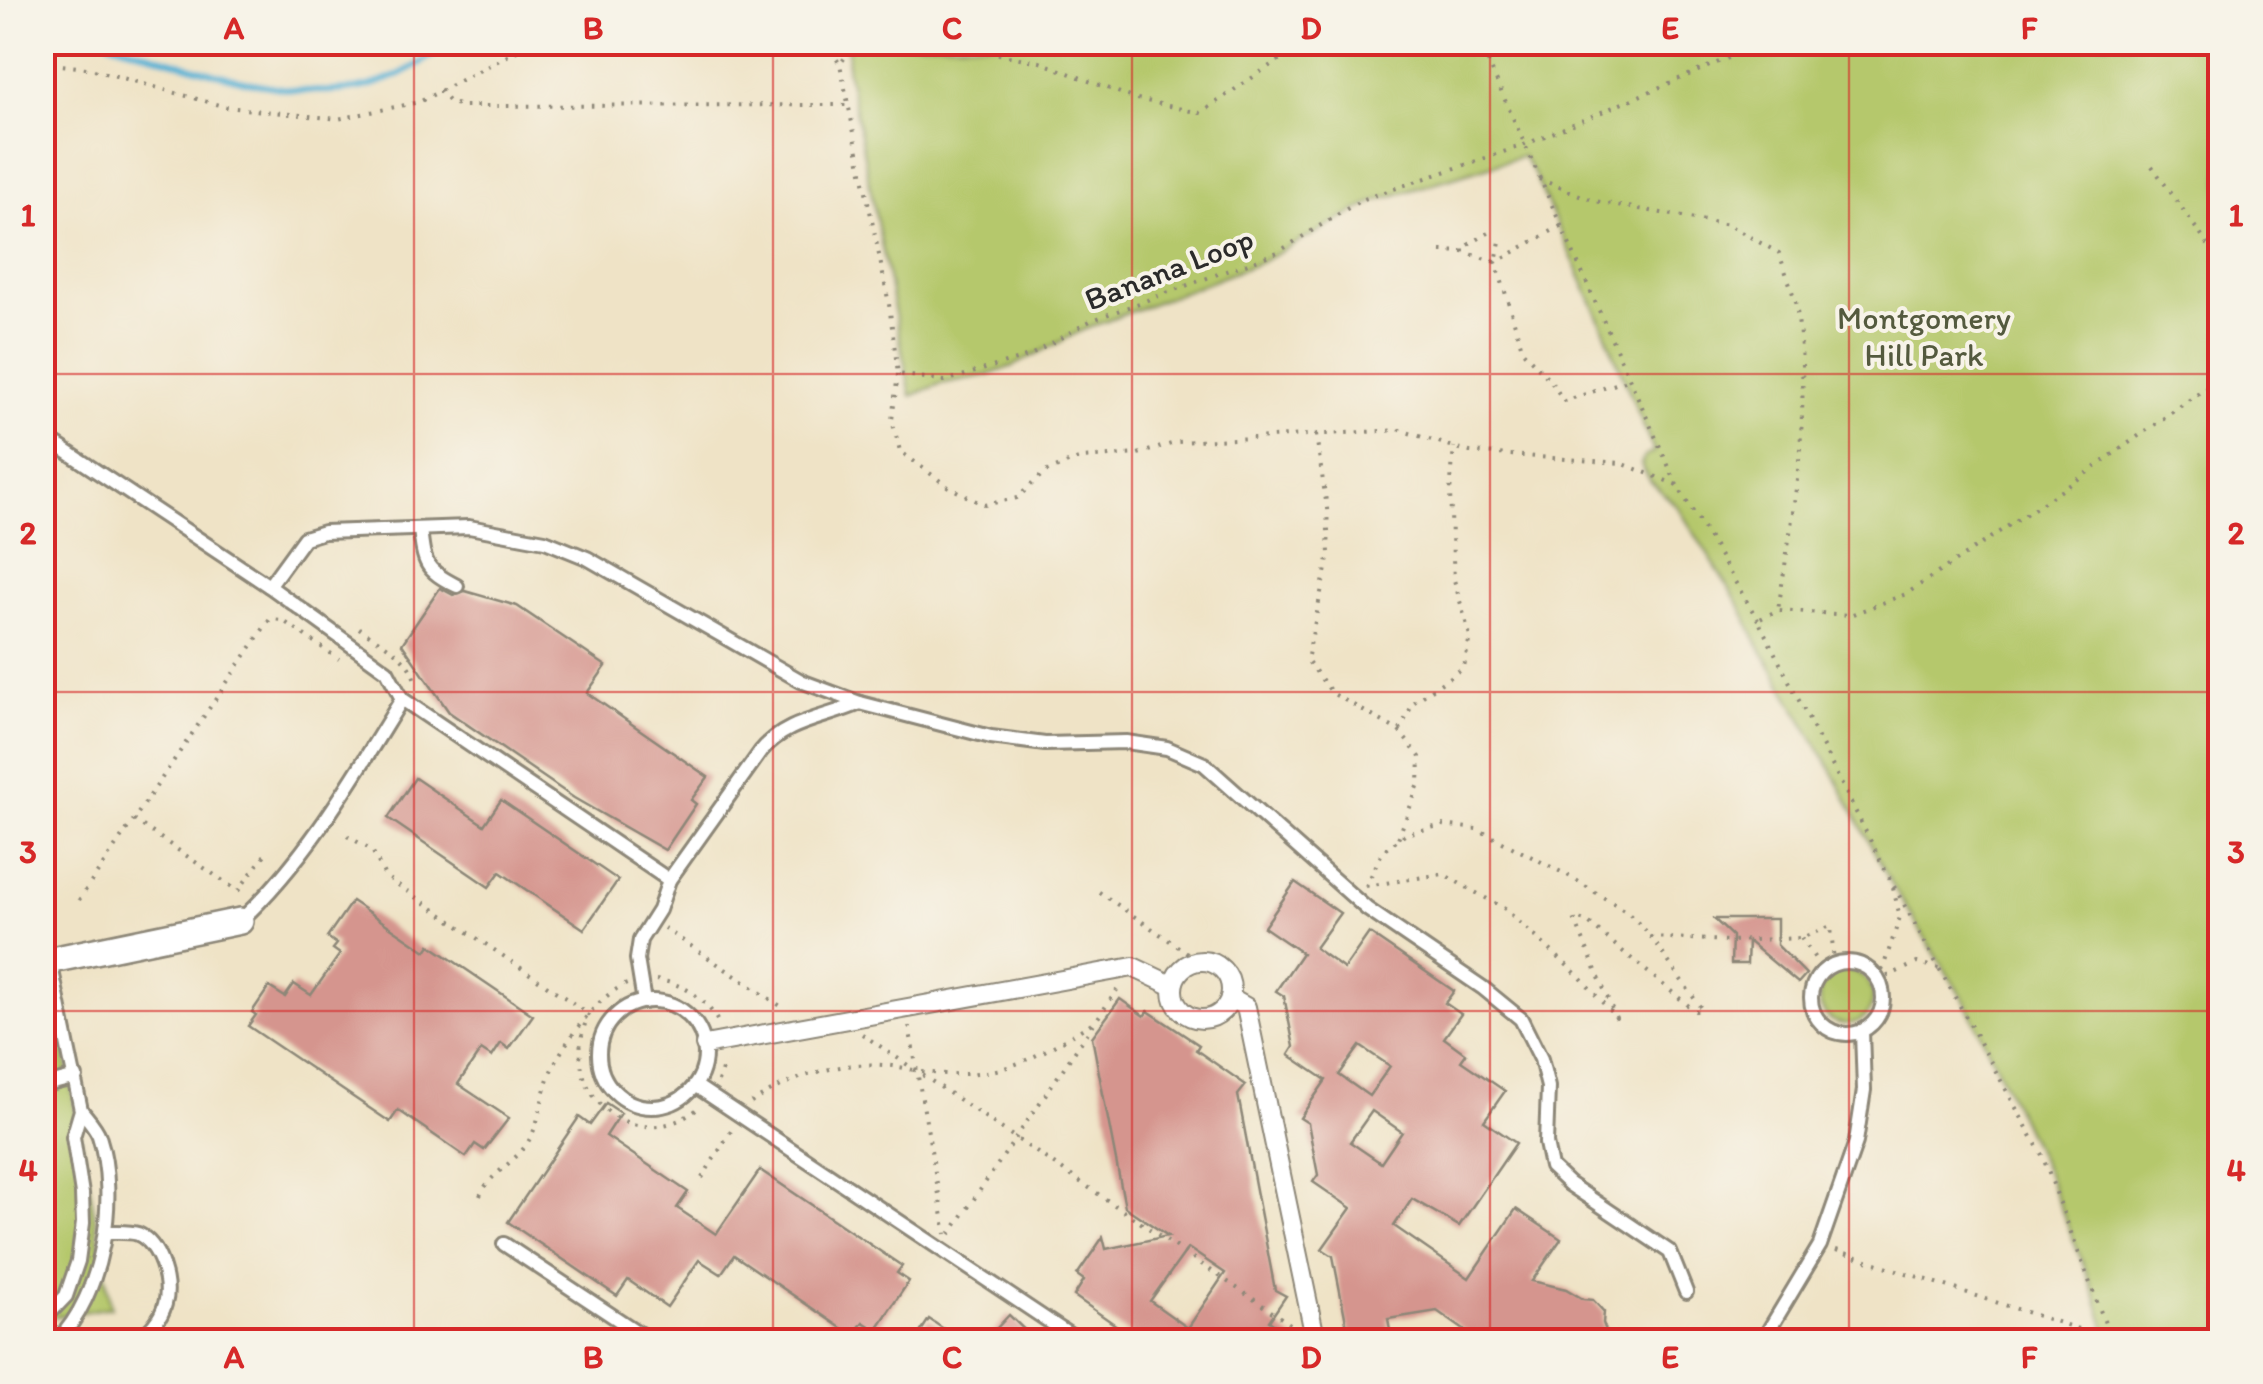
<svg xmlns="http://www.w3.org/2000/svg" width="2263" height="1384" font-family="Itim,sans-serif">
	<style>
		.green { fill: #b5c86c; stroke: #707a4c; stroke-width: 2.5 }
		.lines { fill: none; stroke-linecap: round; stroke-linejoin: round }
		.stream { stroke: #55b0d3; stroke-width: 6 }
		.building { fill: #d5958e; fill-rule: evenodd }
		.service-casing { stroke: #8d8778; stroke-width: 18 }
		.pedestrian-casing { stroke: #8d8778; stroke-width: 22 }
		.minor-casing { stroke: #8d8778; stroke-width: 30 }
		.path { stroke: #8d8778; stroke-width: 4; stroke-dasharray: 2.5 8; stroke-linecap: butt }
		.service { stroke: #fff; stroke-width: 12 }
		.pedestrian { stroke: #fff; stroke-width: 18 }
		.minor { stroke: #fff; stroke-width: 25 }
		.grid { fill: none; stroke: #d62828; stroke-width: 2.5; stroke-opacity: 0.55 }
		.labels { text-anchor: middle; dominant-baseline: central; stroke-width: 8; stroke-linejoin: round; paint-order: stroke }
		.street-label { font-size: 32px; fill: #2b2b2b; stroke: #f7f3e8 }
		.park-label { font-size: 32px; fill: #545a3e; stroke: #f7f3e8 }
		.neatline { fill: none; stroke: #d62828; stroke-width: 4 }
		.grid-label { font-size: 32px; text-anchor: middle; font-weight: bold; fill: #d62828 }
	</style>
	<rect width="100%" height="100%" fill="#f7f3e8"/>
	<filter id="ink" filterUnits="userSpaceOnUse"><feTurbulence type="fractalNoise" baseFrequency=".01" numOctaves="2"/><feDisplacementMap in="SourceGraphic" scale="20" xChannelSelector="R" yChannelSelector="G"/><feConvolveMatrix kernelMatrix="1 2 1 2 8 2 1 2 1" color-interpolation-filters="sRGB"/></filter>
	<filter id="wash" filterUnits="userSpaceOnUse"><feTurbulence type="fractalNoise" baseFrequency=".0048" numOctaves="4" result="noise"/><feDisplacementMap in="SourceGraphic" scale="40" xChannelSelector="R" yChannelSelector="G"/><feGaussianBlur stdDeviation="2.25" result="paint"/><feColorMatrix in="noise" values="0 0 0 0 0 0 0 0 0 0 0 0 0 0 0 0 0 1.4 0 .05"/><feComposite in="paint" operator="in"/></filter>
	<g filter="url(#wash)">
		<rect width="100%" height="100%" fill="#efe3c6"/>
		<g class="green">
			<path d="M848,43h1372v1298h-111l-14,-47 -47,-118 -81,-171 -75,-120 -60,-114 -74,-127 -17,-37 -63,-100 -27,-25 -10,-17 3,-8 10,-5 -53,-130 -67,-148 -12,-18 -146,45 -115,61 -178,68 -70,36 -25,9 -48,9 -29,12 -64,-327z"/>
			<circle cx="1846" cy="997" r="27"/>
			<path d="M59,1018l52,289 -68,12v-299z"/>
		</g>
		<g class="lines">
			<g class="stream">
				<path d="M110,42c78,21 182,66 262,43 29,-8 55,-26 81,-43"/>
				<path d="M1195,42l8,5 16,-5"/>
			</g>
		</g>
		<g id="blocks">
			<g class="building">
				<path d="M440,588l13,7 12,-4 52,15 89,60 -19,27 121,84 -17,23 5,4 -31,46 -91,-52 -125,-86 -47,-68z"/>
				<path d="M415,778l69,47 17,-25 117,80 -34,49 -84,-57 -11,15 -101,-69z"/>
				<path d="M1295,882l45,31 -25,35 29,21 25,-36 85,58 -9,12 16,11 -17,24 22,16 -5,7 44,30 -21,30 32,22 -57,83 -47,-27 -18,27 75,52 47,-69 45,30 -29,42 34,8 17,10 10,1 11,12 -1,11 5,13 -6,6h-121l-44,-31 -49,8 4,23h-42l-17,-86 -11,-7 29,-41 -38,-26 5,-7 -10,-52 -8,-5 26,-38 -37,-25 5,-8 -10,-51 -8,-5 26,-38 -38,-26zM1360,1046l30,20 -21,30 -30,-21zM1372,1111l30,21 -21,31 -31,-21z"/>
				<path d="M352,901l74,50 4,-6 103,70 -24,34 -8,-6 -9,14 -11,-7 -23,34 51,34 -25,32 -9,-6 -9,13 -68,-47 -8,12 -142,-96 8,-11 -4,-3 17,-25 16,10 9,-13 17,11 29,-41 -7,-5 4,-5 -10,-7z"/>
				<path d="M1714,919h63v26l29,29 -8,9 -50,-42 -1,23h-16l1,-28z"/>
				<path d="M1120,999l24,17 4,-5 51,34 -3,5 50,35 -8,10 37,195 11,6 -17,25 30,21h-159l-66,-46 10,-16 -7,-5 26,-38 3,12 62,-13 -43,-29 -33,-170zM1188,1248l37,25 -37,55 -38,-27z"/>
				<path d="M606,1103l15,10 -15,23 82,56 -11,16 39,26 44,-64 142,96 -5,7 12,8 -33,49 -13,-8 -10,14 -119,-81 -13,19 -22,-14 -32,47 -39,-27 -11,16 -109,-74 71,-105 11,8z"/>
				<path d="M1009,1315l28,27h-53z"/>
				<path d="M929,1319l34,23h-49z"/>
			</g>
		</g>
	</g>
	<g filter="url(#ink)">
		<use href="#blocks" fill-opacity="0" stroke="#8d8778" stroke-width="2.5"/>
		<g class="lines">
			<g class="service-casing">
				<g id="service">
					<path d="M42,435l227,151 118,85 15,28 267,181"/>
					<path d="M420,529c4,35 5,41 37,57"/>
					<path d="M269,586l35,-48 20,-6 145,-5 76,14 42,17 214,123 59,22 131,34 54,7 81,-2 41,6 37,16 163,145 116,79 38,31 20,40 7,28 -2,56 5,24 18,17 101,68 16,40"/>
					<path d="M240,921c67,-62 115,-146 162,-222"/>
					<circle cx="1847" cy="998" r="36"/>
					<circle cx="652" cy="1054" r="53"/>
					<path d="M644,1002l-7,-43 3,-19 19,-30 10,-30 92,-129c26,-31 63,-32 99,-48"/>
					<path d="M42,1086l34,-9"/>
					<path d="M696,1086l384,256"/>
					<path d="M106,1232c9,0 24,-1 32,2 22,10 33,49 27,70 -4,16 -16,27 -28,38"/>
					<path d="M504,1244l148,98"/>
					<path d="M42,1321l24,-25 12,-35 5,-38 -1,-29 -9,-57 8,-27 -31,-149"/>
					<path d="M1763,1340l57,-95 36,-103 8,-52 -2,-59"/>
					<path d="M56,1342c47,-46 63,-145 43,-206 -3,-9 -12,-18 -18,-26"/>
				</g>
			</g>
			<g class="pedestrian-casing">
				<g id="pedestrian">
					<circle cx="1202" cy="990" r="29"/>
					<path d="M1230,998l16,9 70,335"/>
					<path d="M705,1045l428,-78 40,19"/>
				</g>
			</g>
			<g class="minor-casing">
				<path id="minor" d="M42,962l198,-41"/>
			</g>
			<g class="path">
				<path d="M825,42l15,22"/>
				<path d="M857,42l-17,22 49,240 9,70 47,7 84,-25 61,-35 188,-69 83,-52 163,-55 242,-103"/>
				<path d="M936,42l104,20 93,36 67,15 77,-52 48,-19"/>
				<path d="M1479,42l198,443 81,135"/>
				<path d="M42,63l45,5 139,39 112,12 81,-17 115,-60"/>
				<path d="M439,91l11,12 13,3 385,-1"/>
				<path d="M2152,166l68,96"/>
				<path d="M1539,179l56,22 133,24 51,28c7,21 17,44 19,66 13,98 -5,195 -20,291"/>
				<path d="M1561,226l-65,36 27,89 27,29 14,21 64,-21"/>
				<path d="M1441,251l22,1 33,10 5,-26"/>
				<path d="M1463,252v-4l27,-16"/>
				<path d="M898,374l-6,46 8,31 47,35 37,19 33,-7 28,-26 36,-14 57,-4 40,-12 222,-12 70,22 151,11 56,22"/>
				<path d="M1316,435l11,73 2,46 -22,106 25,33 67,38 21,26 -1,27 -22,57"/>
				<path d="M359,628c23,16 53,28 57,58"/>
				<path d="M1400,730l13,-27 51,-36 6,-31 -16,-56 -4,-87 4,-46"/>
				<path d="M134,820l104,71 31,-42"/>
				<path d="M347,836l25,14 13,26 204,138"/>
				<path d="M1366,886l77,-12 62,35 76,69 35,40 -42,-100 12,3 109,90h6v-3l-50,-71 78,4 72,-3 30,-12 3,37"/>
				<path d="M1366,886l17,-35 23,-17 37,-9 34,4 94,48 56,35 24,24"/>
				<path d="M1893,888l7,29 -21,63 38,-17 22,5"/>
				<path d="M1099,892l100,69"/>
				<path d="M79,900l191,-281 12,1 57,39"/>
				<path d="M664,928l121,81"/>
				<path d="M1801,938l22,32"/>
				<path d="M656,980c28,3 51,19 63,44"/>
				<path d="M589,1014c-36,79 47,148 112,92"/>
				<path d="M909,1026l37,208"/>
				<path d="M862,1034l431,292"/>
				<path d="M922,1072c79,9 108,-11 173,-51"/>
				<path d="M718,1082l6,-19"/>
				<path d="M751,1103c48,-31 105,-48 162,-33"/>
				<path d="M702,1178l29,-47"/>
				<path d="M480,1196c9,-22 32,-31 46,-51 16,-23 14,-50 25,-74 13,-28 47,-77 76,-87"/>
				<path d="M950,1234l167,-244"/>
				<path d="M1836,1250l276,90"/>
				<path d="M2112,1342l-70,-187 -152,-276 -132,-259 20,-10 72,5 56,-21 168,-112 146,-104"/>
			</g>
			<use href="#service" class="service"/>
			<use href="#pedestrian" class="pedestrian"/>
			<use href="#minor" class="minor"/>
		</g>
	</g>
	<path class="grid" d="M414,42v1300M773,42v1300M1132,42v1300M1490,42v1300M1849,42v1300M42,374h2178M42,692h2178M42,1011h2178"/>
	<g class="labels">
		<g class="street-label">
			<text transform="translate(1169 269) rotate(-21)">Banana Loop</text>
		</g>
		<g class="park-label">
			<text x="1924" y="318">Montgomery<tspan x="1924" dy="37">Hill Park</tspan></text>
		</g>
	</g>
	<rect width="2263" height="1384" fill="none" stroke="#f7f3e8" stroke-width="110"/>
	<rect x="55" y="55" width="2153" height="1274" class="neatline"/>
	<g class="grid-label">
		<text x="234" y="39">A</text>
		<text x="593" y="39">B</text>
		<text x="952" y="39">C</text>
		<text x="1311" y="39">D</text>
		<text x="1670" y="39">E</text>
		<text x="2029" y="39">F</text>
		<text x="28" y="226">1</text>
		<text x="2236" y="226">1</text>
		<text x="28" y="544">2</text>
		<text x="2236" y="544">2</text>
		<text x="28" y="863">3</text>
		<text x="2236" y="863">3</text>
		<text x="28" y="1181">4</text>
		<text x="2236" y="1181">4</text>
		<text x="234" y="1368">A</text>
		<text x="593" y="1368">B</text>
		<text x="952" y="1368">C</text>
		<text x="1311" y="1368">D</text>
		<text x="1670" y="1368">E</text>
		<text x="2029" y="1368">F</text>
	</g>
</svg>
